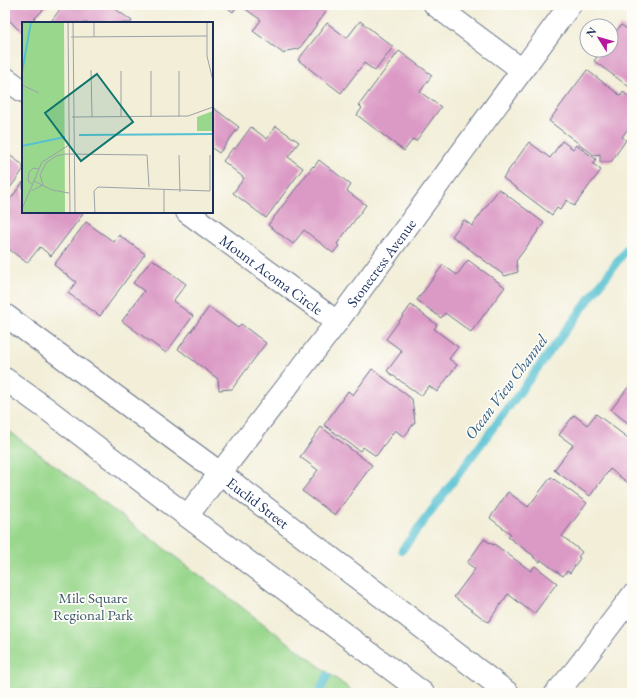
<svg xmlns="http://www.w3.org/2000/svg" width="637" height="698" font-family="'EB Garamond',serif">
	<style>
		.green { fill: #99d78c; stroke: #5a8375 }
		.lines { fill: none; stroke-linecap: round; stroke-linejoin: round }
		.stream { stroke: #57c1d2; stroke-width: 8 }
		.building { fill: #db99c5 }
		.street-casing { stroke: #667289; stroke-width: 24 }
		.primary-casing { stroke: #667289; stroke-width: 24 }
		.street { stroke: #fff; stroke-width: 22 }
		.primary { stroke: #fff; stroke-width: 22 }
		.labels { text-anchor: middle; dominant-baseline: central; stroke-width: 3.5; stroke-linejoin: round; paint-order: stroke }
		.street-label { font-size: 15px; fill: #1b2f5e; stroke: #fdfcf7 }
		.park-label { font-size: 15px; fill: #3a596a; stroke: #fdfcf7 }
		.water-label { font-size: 16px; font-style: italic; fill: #2d5b81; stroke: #fdfcf7 }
		.inset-river { fill: none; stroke: #57c1d2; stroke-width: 2 }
		.inset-road { fill: none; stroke: #9ca2a7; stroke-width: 1 }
		.view { fill: #0f766e; fill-opacity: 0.15; stroke: #0f766e; stroke-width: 2 }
		.inset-edge { fill: none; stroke: #1b2f5e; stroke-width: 2 }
	</style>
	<rect width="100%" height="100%" fill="#fdfcf7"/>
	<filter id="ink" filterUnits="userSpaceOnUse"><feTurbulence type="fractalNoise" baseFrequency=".025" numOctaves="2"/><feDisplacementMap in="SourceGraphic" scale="8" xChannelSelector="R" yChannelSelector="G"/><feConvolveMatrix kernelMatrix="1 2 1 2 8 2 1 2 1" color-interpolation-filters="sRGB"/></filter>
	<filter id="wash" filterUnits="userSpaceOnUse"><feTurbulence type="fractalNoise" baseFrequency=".012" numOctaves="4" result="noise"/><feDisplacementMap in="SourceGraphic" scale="16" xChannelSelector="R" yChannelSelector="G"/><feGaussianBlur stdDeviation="0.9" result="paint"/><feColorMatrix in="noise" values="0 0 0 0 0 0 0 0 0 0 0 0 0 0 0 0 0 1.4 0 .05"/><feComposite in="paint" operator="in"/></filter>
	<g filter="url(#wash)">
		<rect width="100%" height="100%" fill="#f2eed8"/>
		<path class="green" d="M5,428l350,265h-350z"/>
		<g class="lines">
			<g class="stream">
				<path d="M402,550l230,-308"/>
				<path d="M319,693l8,-17"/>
			</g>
		</g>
		<g id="blocks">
			<g class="building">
				<path d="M5,5h43l-18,18h-7v7l-2,2 -16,-16z"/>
				<path d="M63,5h47l22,16 -1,2h-81z"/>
				<path d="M224,5h14l-5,7z"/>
				<path d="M247,5h70l9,7 -27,37 -12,2 -3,3 -31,-23 8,-11 -17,-12z"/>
				<path d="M360,21l33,26 -18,24 -11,-8 -23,30 -43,-33 29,-37 20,15z"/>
				<path d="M621,25l11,7v57l-38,-28 8,-11h9v-12z"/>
				<path d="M399,51l33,24 -12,17 21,15 -25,34 -3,-2 -9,12 -47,-36 5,-7 -3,-3z"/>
				<path d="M587,70l34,26 2,-4 9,7v24l-10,14 4,3 -15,22h-11v-8l-6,1 -45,-34z"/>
				<path d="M212,107l27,20 -20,26 -7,-5z"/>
				<path d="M276,126l23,16 -11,15 15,11 -37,50 -33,-25 11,-15 -21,-17 10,-13 2,1 16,-22 16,12z"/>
				<path d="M562,141l11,8 3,-4 20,14 -3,5 8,6 -27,36 -7,-6 -7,10 -3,-2 -5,7 -49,-37 26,-36 21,16z"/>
				<path d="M5,152l18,13v5l-18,25z"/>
				<path d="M319,160l32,25 -4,6 19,14 -29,39 2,2 -6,7 -29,-23 -11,14 -25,-19 45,-59 1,1z"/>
				<path d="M23,182v30h57l3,2 -32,42 -11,-9 -13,16 -22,-17v-40z"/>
				<path d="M499,189l45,34 -28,38 2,11 -13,4 -53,-40 12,-16 8,6z"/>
				<path d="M86,222l28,20 5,-7 26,19 -45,62 -32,-23 8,-11 -22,-17z"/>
				<path d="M152,259l34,25 -13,17 20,15 -27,37 -44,-32 22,-30 -11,-8z"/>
				<path d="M468,260l37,27 -34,45 -26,-19 -4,5 -24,-18 26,-35 14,10z"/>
				<path d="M411,305l26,20 -3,4 24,18 -9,12 8,6 -20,27 -8,-6 -8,10 -34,-25 15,-20 -16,-12z"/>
				<path d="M209,307l29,21 3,-4 25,19 -34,46 -13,1 -1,-11 -40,-30z"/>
				<path d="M372,369l40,30 3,23 -11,15 -9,-7 -19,26 -13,-9 -3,4 -36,-26 24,-34 5,4z"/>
				<path d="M632,382v44l-21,-16z"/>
				<path d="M596,414l36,27v45l-22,-17 -20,27 -36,-26 19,-25 -14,-10 15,-20 13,10z"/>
				<path d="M321,427l51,38 -37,50 -33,-24 16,-21 -18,-13z"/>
				<path d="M551,477l36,26 -25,33 20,16 -4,5 2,1 -10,15 -3,-2 -4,5 -22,-16 -1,2 -7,-5 1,-1 -26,-19 3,-3 -21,-16 18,-26 20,15z"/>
				<path d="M484,539l9,6 1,-1 37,27 4,-5 22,17 -23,31 -26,-20 -20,28 -34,-25 21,-28 -8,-6z"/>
			</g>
		</g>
	</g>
	<g filter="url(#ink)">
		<use href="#blocks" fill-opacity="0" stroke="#667289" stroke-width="1"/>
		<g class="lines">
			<g class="street-casing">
				<g id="street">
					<path d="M435,5l87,65"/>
					<path d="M5,78l18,13"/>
					<path id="s1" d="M187,212l150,110"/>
					<path id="s2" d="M187,516l150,-194 233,-317"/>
					<path d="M556,693l19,-22 57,-75"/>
				</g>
			</g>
			<g class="primary-casing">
				<g id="primary">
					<path id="s3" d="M5,315l215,158 288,220"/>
					<path d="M5,379l42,30 140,107 236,177"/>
				</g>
			</g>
			<use href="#street" class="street"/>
			<use href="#primary" class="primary"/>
		</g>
	</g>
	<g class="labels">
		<g class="street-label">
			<text stroke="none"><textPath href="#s2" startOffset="319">Stonecress Avenue</textPath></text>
			<text stroke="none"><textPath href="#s1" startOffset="105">Mount Acoma Circle</textPath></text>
			<text stroke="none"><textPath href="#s3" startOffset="315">Euclid Street</textPath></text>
		</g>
		<g class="park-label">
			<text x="93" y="597">Mile Square<tspan x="93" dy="17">Regional Park</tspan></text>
		</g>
		<g class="water-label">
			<text transform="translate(506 387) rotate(-53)">Ocean View Channel</text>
		</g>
	</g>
	<g transform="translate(22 22)">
		<rect width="191" height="191" fill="#f2eed8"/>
		<path d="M0,0h42l1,191h-43zM191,89v20h-16v-14z" fill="#99d78c"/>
		<path class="inset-river" d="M0,50l9,-50M57,113l134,-1M0,124l43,-9"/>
		<path class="inset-road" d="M46,0l2,191M51,0l2,191M72,0v15M185,0v34l6,25M49,15l136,-1M69,48l1,47M99,49v46M157,49v46M0,63l17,8M50,95l116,-1 25,-9M129,95v-46M157,133l1,37M12,159l18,9 17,3M11,163l-5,-4 1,-9 4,-4 6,1M142,167v24M9,169l12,-6 -3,-10 6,-12 10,-7 10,-2 81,1 2,32M0,187l20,-47 27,-17M73,191l-1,-22 4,-4 112,4v-36"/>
		<path class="view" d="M75,52l36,48 -52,39 -36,-48z"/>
		<rect width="191" height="191" class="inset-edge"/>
	</g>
	<rect width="637" height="698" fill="none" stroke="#fdfcf7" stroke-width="20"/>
	<g transform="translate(599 38) rotate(307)"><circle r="19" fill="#fdfcf7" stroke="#a3aaba"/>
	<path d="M0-3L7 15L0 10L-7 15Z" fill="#b5179e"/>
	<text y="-6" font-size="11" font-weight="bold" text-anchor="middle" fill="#1b2f5e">N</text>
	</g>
</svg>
